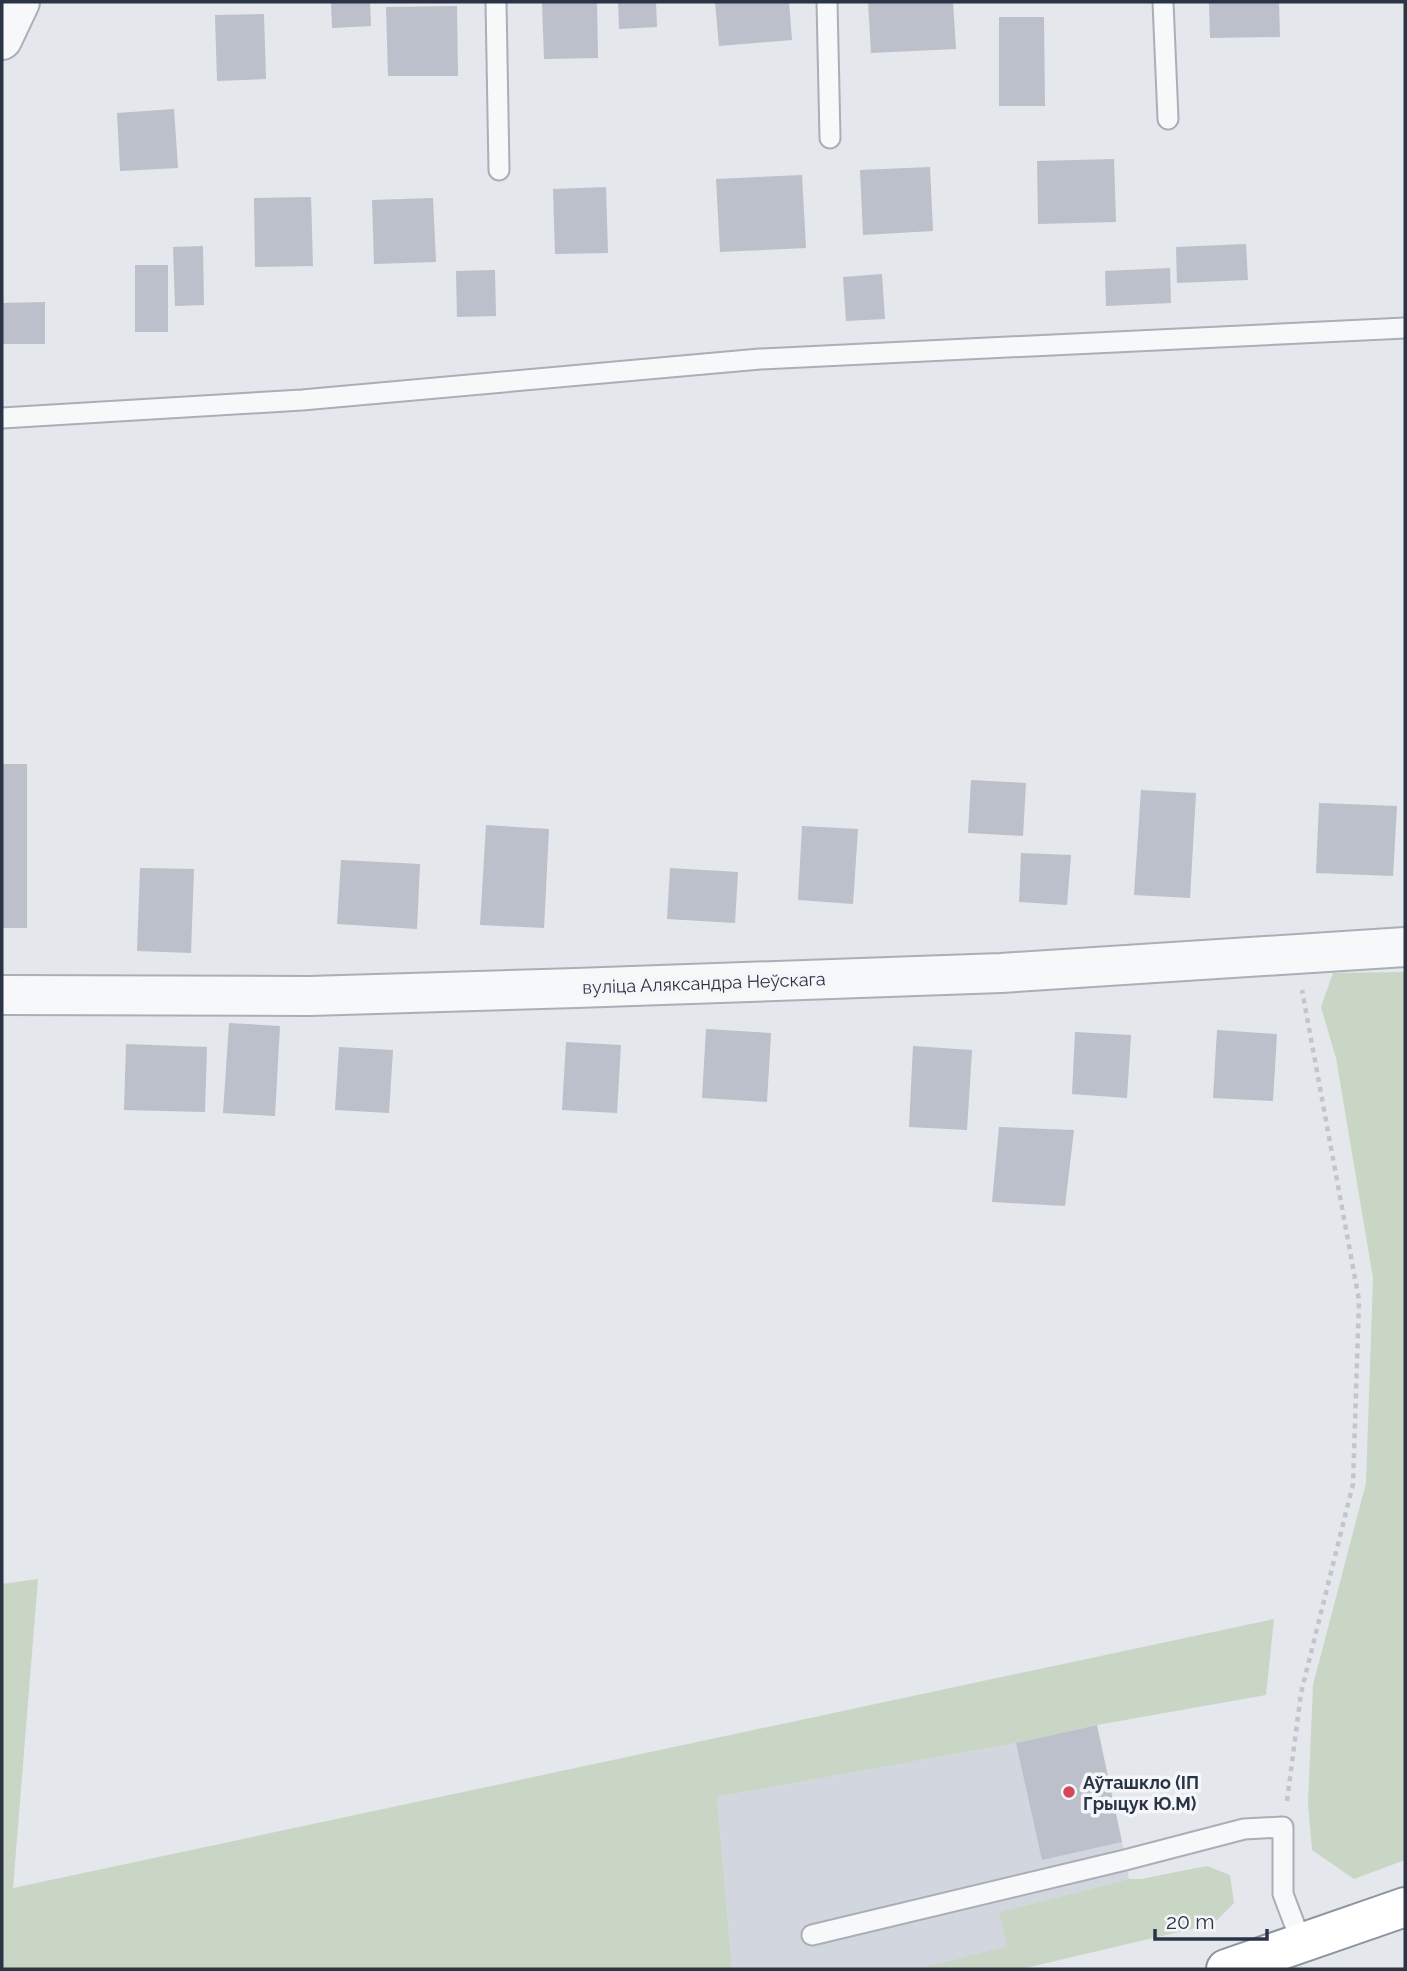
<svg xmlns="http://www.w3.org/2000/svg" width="1407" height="1971" font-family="Raleway,sans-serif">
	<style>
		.built { fill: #d2d6de }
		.green { fill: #c9d6c5 }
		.building { fill: #bbc0ca }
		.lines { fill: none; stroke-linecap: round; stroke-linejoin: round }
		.service-casing { stroke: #a9aeb7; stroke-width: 23 }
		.minor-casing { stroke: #a9aeb7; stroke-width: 42 }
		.trunk-casing { stroke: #8b94a3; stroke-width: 42 }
		.path { stroke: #c2c5cb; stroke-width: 4.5; stroke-dasharray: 5 5; stroke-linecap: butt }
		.service { stroke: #f7f8fa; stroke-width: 19 }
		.minor { stroke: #f7f8fa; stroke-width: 38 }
		.trunk { stroke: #fff; stroke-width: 38 }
		.poi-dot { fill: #d1495b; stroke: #f4f6f9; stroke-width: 2.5 }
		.labels { text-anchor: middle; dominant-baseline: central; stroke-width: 7; stroke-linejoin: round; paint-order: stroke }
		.street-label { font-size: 18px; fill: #2b3445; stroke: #f4f6f9 }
		.poi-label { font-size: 18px; font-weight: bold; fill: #2b3445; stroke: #f4f6f9; text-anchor: start }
	</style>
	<rect width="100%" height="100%" fill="#e4e7ec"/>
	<path class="built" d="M1016,1743l106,99 7,37 -130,33 9,34 -91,23h-185l-15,-172z"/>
	<g class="green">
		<path d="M1405,972v888l-51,19 -42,-29 -4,-47 5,-118 53,-202 7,-205 -37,-220 -15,-51 12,-34z"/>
		<path d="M38,1579l-25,309 1261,-269 -8,76 -169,30 -81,18 -299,54 15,172h-730v-385z"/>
		<path d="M1207,1866l23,9 4,28 -21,21 -192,45h-104l90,-23 -8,-34 130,-33h12z"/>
	</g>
	<g class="building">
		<path d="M331,2h39l1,24 -39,2z"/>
		<path d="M597,2l1,56 -54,1 -2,-56z"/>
		<path d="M618,2h38l1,25 -38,2z"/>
		<path d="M715,2h74l3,38 -73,6z"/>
		<path d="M868,2h85l3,47 -85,4z"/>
		<path d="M1209,2h70l1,35 -70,1z"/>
		<path d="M457,6l1,70h-70l-2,-69z"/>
		<path d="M264,14l2,65 -49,2 -2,-66z"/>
		<path d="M999,17h45l1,89h-46z"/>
		<path d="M174,109l4,59 -58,3 -3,-58z"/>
		<path d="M1114,159l2,63 -78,2 -1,-63z"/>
		<path d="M930,167l3,64 -70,4 -3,-65z"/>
		<path d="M802,175l4,73 -86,4 -4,-73z"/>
		<path d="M606,187l2,66 -53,1 -2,-65z"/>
		<path d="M311,197l2,69 -58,1 -1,-69z"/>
		<path d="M433,198l3,64 -62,2 -2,-64z"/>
		<path d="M1246,244l2,36 -71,3 -1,-36z"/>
		<path d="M203,246l1,59 -29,1 -2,-59z"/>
		<rect x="135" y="265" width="33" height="67"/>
		<path d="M1170,268l1,35 -65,3 -1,-35z"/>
		<path d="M495,270l1,46 -39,1 -1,-46z"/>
		<path d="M882,274l3,45 -39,2 -3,-44z"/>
		<path d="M45,302v42h-43v-41z"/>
		<rect x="2" y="764" width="25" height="164"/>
		<path d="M971,780l55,3 -3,53 -55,-3z"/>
		<path d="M1141,790l55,3 -6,105 -56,-3z"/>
		<path d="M1319,803l78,3 -4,70 -77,-3z"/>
		<path d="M486,825l63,4 -5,99 -64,-3z"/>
		<path d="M802,826l56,3 -5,75 -55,-4z"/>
		<path d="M1021,853l50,2 -4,50 -48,-3z"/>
		<path d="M341,860l79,4 -3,65 -80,-5z"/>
		<path d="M140,868l54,1 -3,84 -54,-2z"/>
		<path d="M670,868l68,4 -3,51 -68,-4z"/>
		<path d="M229,1023l51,3 -5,90 -52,-3z"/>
		<path d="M706,1029l65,4 -4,69 -65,-4z"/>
		<path d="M1217,1030l60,4 -4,67 -60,-3z"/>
		<path d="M1075,1032l56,3 -4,63 -55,-4z"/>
		<path d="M566,1042l55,3 -4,68 -55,-3z"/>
		<path d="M126,1044l81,3 -2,65 -81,-2z"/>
		<path d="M913,1046l59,4 -5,80 -58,-3z"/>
		<path d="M339,1047l54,3 -4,63 -54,-3z"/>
		<path d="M999,1127l75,3 -9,76 -73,-4z"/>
		<path d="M1097,1725l25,117 -80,18 -26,-117z"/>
	</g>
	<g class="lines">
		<g class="service-casing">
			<g id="service">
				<path d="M496,2l3,168"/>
				<path d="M827,2l3,136"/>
				<path d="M1163,2l5,117"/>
				<path d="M2,418l300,-18 458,-41 645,-31"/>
				<path d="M812,1935l313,-75 119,-31 39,-2v67l19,50"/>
			</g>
		</g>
		<g class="minor-casing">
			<g id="minor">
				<path d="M2,40l18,-38"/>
				<path d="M2,995l307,1 267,-8 425,-15 404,-26"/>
			</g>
		</g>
		<g class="trunk-casing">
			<path id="trunk" d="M1226,1969l179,-62"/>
		</g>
		<path class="path" d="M1287,1801l14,-108 52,-209 6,-184 -57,-310"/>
		<use href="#service" class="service"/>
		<use href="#minor" class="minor"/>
		<use href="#trunk" class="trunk"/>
	</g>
	<circle class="poi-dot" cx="1069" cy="1792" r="7"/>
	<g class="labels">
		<g class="street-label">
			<text transform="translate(704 983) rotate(-2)">вуліца Аляксандра Неўскага</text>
		</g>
		<g class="poi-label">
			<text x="1083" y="1782">Аўташкло (ІП<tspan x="1083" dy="21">Грыцук Ю.М)</tspan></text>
		</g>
	</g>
	<rect width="1407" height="1971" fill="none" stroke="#2b3445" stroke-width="7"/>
	<path d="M1155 1929v10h112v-10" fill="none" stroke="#2b3445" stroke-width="3.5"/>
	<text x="1166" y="1929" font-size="21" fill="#2b3445" stroke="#f4f6f9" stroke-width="5" paint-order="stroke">20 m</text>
</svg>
